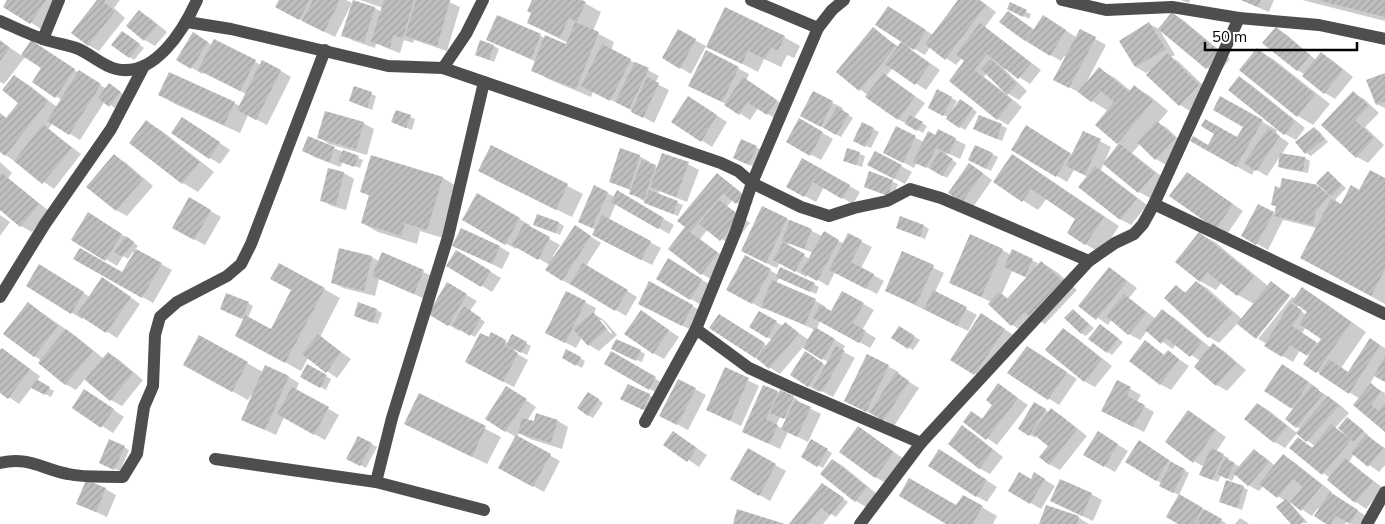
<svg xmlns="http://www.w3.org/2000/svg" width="1385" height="524" font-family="Mulish,sans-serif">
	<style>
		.shadow { fill: #0003; fill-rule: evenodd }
		.building { fill: url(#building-hatch) }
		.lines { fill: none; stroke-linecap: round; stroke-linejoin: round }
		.minor { stroke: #4e4e4e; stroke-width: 12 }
	</style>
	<defs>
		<pattern id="building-hatch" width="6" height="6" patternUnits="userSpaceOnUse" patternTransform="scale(1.25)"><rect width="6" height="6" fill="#bebebe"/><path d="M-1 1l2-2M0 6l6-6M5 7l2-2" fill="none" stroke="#a2a2a2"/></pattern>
	</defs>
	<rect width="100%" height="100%" fill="#fff"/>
	<g class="shadow">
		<path d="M9,0h43l6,4 -17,25 -36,-23z"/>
		<path d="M97,0h23l-6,8 11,10 -26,33 -11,-6z"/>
		<path d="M281,0h65l6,3 -17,34 -48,-24z"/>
		<path d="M360,0h85l15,7 -13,44 -33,-11 -1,3 -9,-3 -4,13 -16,-6 -8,-4 -1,5 -21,-7 -11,-6 30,-28 9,5 1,-4z"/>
		<path d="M533,0h46l22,12 -8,19 21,11 -3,8 48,26 -4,7 14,7 -15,33 -32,-18 -29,-13 -2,5 -43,-18 -15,-9 3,-8 -48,-23 9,-22 48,21 22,8 1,-3 -40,-20 5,-10z"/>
		<path d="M960,0h20l16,12 -11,15 56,43 -11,14 -24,-16 -1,2 22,21 -8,9 -12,-7 -1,1 16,13 -14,18 -10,-6 -32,-58 -4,-3 -6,7 -26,-18 -5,8 -14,-8 -1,2 30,21 -14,20 -33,-22 -7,8 39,27 -11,15 13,8 -4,7 -25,-14 -60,-47 35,-43 26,18 5,-5 -5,-29 34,22zM987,73l19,19 -1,1 -21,-16z"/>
		<path d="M1180,0h10l-1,3z"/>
		<path d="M1241,0h33l-5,12z"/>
		<path d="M1302,0h83v21z"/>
		<path d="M1014,11l12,1 5,2 -2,5z"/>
		<path d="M140,12l10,6 17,14 -12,14 -10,-6 -17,-14z"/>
		<path d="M1172,14l11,6 47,39 -12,15 -11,-6 -48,-39 16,26 -4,2 7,4 31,30 -19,20 -10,-6 -29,-35 -5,3 -10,-6 13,-43 10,5z"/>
		<path d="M1013,15l22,16 19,-8 22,14 4,-7 26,15 -20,38 13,-14 16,9 16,13 4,-4 15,9 18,15 -10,12 9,5 18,17 -19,20 -10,-6 -16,-15 -8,9 33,26 -15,19 -11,-6 -35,-29 -3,7 46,35 -16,20 -11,-6 -32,-42 -14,-7 -7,12 -54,-33 24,-16 36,22 10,-23 28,15 -7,16 16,-19 -24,-19 12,-14 -16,-10 -11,-9 -1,1 -26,-14 12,-22 -2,-1 -3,5 -36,-21z"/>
		<path d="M1276,29l11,6 29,25 5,-6 11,6 21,17 -18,22 -10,-6 -21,-19 -7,-4z"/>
		<path d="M678,31l28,15 -15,28 -27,-16z"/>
		<path d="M128,35l16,13 -10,12 -4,-3z"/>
		<path d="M784,37l16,9 -6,12 -7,-3 -6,12 -17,-8 -6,13 -50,-26z"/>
		<path d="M204,40l8,5 3,-4 46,24 20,6 10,6 -24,48 -19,-10 -8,18 -65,-29 -15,-9 74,8 6,3 6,-12 -42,-22 -2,2 -24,-15z"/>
		<path d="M0,41l22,15 20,-8 37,25 28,16 8,-1 10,8 -10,12 -10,-7 -25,39 -27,-17 -5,6 33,25 -27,35 -54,-38v-37l8,5 12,-16 -6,-27 15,9 28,22 5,-7 -29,-18 10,-15 -17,-11 -22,28 -4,-2z"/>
		<path d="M494,46l5,3 -5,13 -17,-7z"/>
		<path d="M1257,50l16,9 57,45 -17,21 -15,-9 -57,-46z"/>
		<path d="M706,52l43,22 -3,7 41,26 -9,13 -20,-12 -8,12 -24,-16 -26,-13z"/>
		<path d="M1385,74v34l-8,-4z"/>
		<path d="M1239,78l11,6 55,44 -9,12 -11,-6 -56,-44z"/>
		<path d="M938,90l19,11 -6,11 15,-8 11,8 -12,18 -17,-11 1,-1 -20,-11z"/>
		<path d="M813,93l30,15 -1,3 11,7 -12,19 -29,-15z"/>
		<path d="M1353,93l11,6 15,14 -14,14 19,18 -16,18 -11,-6 -34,-32z"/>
		<path d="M371,94l5,2 -4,14 -22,-9z"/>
		<path d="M1221,98l56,32 -1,4 13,9 -8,12 24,3 5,3 -2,12 -23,-4 -5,-2 1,-12 -14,21 -12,-7 -3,6 -60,-34 16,6 29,-8 7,-12z"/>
		<path d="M699,104l28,18 -15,25 -11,-7z"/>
		<path d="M979,116l28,12 -5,13 -22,-9z"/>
		<path d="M410,117l5,2 -3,11 -14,-5z"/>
		<path d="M800,120l33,19 -12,21 -33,-18z"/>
		<path d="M147,122l15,9 52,41 -16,20 -15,-9 -52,-40z"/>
		<path d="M363,123l11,6 -7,26 -38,-11 -10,-7z"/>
		<path d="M862,124l17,8 -8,16 -12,-5z"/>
		<path d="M193,125l37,25 -10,14 -10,-6z"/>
		<path d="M896,128l28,14 12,-5 3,-6 27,14 -6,14 -13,-6 -1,3 11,7 -10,15 -30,-16 -3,6 -19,-10z"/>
		<path d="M1314,128l5,3 9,11 -17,14 -5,-3z"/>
		<path d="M309,138l54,22 -3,8 -17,-6 -3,5 -26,-10 -10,-6z"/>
		<path d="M742,141l20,9 -7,17 -15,-6z"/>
		<path d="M976,146l22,11 -7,14 -17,-9z"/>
		<path d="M492,147l91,47 -11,23 -77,-37z"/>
		<path d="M848,150l17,6 -3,11 -12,-4z"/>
		<path d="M1013,155l106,71 -18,27 -16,-9 -8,-25 -30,-21 -9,12 -44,-28z"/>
		<path d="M114,156l11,6 28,24 -26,30 -11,-6z"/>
		<path d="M372,156l71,22 15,9 -15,51 -23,-7 -3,13 -39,-12 -16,-9 8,-27 -8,-4z"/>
		<path d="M639,156l11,6 -1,2 9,4 30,-4 11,6 -12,32 -28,-11 -1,4 25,10 -5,11 -28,-11 -19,-12 1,-2 -22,-10z"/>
		<path d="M803,160l57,32 -7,12 -29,-17 -8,15 -28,-15z"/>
		<path d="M0,162l12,11 -4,5 41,33 -17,21 -11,-6 -21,-18z"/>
		<path d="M970,164l22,16 -19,27 -11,-6z"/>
		<path d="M901,166l11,6 -7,12 -25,-13z"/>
		<path d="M329,169l15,4 10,6 -8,31 -14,-4 -11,-6z"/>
		<path d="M870,173l28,11 -5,13z"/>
		<path d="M1328,173l18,15 -11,12 4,3 -1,1 3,2 44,-27v125l-64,-35 -4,-41 -34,-8 -15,30 -26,-15 16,-30 18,10 1,-8 -4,-2 8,-16 36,-2 9,5z"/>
		<path d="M717,175l10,6 26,21 -6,7 -14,-9 -6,6 23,17 -18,23 -24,-17 -8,10 28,21 -16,20 -10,-6 -33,-25 17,-22z"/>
		<path d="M1198,180l45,31 -16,23 -11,-7z"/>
		<path d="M618,192l56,33 -5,9 -53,-31 -7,17 52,28 -9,17 -48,-24 -8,-11 -17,-9 28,-28 8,4z"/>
		<path d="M478,195l52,30 -1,2 31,18 -7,11 2,1 21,-30 25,16 -15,23 51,31 -11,19 -52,-31 -1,1 -11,-6 -12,-15 -32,-18 -2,2 -52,-29z"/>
		<path d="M189,199l32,18 -16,28 -31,-17z"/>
		<path d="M763,207l59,29 2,-3 20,11 4,-9 24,12 -11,21 23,13 -7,13 -42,-22 -7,14 -20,-12 -2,3 -26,-15 -3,6 -24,-11zM789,243l24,10 -3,6 -23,-13z"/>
		<path d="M0,215l10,7 -10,14z"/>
		<path d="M99,220l33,21 6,5 -3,4 37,20 -19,33 -78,-44 48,15 12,-21 -2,-1 -5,7 -5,-3 -6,10 -44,-27z"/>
		<path d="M559,223l5,3 -4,9 -20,-8z"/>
		<path d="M924,226l5,3 -4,10 -22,-9z"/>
		<path d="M1199,234l16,8 53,44 3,-3 19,12 -34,43 -18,-15 -19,20 -10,-6 -33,-50 11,6 10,-11 10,6 35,31 12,-15 -16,-9 -16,-13 -6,8 -16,-9z"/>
		<path d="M500,247l10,6 -8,16 -37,-18z"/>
		<path d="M340,250l32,7 8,5 3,-9 51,24 -9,22 -46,-20 -4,17 -32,-8 -11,-6z"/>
		<path d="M1002,250l9,5 1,-4 26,12 -4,7 8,-7 15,9 20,18 -32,34 -6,-3 -11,13 -16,-9 -23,-21 2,-2 -41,-20zM1012,271l16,7 -19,21 -7,-5z"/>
		<path d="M456,251l45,27 -9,14 -44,-27z"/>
		<path d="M903,253l41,20 -9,19 42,23 -9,16 -82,-40z"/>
		<path d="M746,256l32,19 36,9 5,3 -3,7 -36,-17 -4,6 40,18 10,6 -1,2 6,4 12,-21 31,18 -12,20 14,8 -6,10 -50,-28 -3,9 28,17 -3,5 13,7 -22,39 -13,-7 -1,2 -11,-6 8,-27 10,7 2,-4 -25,-15 -23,27 -69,-46 19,-6 37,24 5,-6 -22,-13 9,-15 24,14 2,-2 24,16 6,-10 -51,-23 -1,2 -35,-20z"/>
		<path d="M669,260l43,26 -11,19 -44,-26z"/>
		<path d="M279,264l61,34 -20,39 31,22 -14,19 -29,-20 -7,13 -49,-27 -7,-25 -19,-7 22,-9 5,3 -5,12 23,13 21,-41z"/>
		<path d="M1110,268l27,20 -8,10 27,21 6,-9 11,7 38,31 3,-3 10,6 22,19 -19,21 -10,-6 -22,-19 5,-5 -24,-17 -3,5 -26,-18 -7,9 -11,-6 -17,-15 -4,6 -28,-20z"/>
		<path d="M50,272l40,25 23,-12 27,19 -23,34 -33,-21 -2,2 -10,-6z"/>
		<path d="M650,282l53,30 -10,19 -43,-22z"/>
		<path d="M447,284l30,17 -6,8v3l14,10 -10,15 -14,-8 -2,2 -30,-18z"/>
		<path d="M1302,289l16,9 48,34 -25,36 8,5 21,-33 15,8v33l-10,-6 -5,9 15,9v37l-25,-31 -44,-28 -6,-15 -10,-6 -7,12 -27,-16 1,-2 -9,-5 34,-42 3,2zM1299,305l10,7 -2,3 -11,-7zM1306,327l16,12 -3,5 -17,-11z"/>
		<path d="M567,293l29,15 -2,6 10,6 13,15 -18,16 -10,-6 -7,-8 -6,11 -19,-10zM599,320h3l10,13 -1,1z"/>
		<path d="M28,303l49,34 27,22 4,-6 10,6 25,21 -21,26 -11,-6 -26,-21 -9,11 -11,-6 -23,-23 -8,-5z"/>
		<path d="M377,310l5,3 -4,11 -18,-6z"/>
		<path d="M1073,311l21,17 -8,8 -5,-3z"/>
		<path d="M651,318l28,19 -15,22 -11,-6z"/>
		<path d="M992,321l23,15 -30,44 -33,-21z"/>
		<path d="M900,328l20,12 -7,10 -20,-12z"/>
		<path d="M1105,329l18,13 -11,13 -22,-16z"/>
		<path d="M1064,330l10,6 38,30 -17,21 -11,-6z"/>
		<path d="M492,334l16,9 4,-8 19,11 -4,9 -12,-6 -1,3 14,8 -14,27 -37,-19z"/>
		<path d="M200,337l63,35 2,-6 24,11 10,6 -3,7 43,25 -14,25 -41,-23 -8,18 -34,-16 10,-23 -1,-1 -3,5 -64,-36z"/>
		<path d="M1145,342l20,14 3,-4 21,14 -18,24 -11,-6z"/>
		<path d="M2,349l38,27 -3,5 17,10 -3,6 -19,-10 -13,17 -19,-13v-39z"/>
		<path d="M567,351l18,10 -3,7 -19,-11z"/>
		<path d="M640,351l5,3 -3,8 -24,-10z"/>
		<path d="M611,353l55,32 -6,10 -55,-32z"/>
		<path d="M1038,354l39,25 -18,26 -50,-32z"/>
		<path d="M868,356l31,16 -1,3 21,13 -25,38 -16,-10 -1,1 -21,-11z"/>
		<path d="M308,366l23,13 -5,11 -24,-13z"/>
		<path d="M726,369l33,17 -18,40 -23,-11z"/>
		<path d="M1293,372l26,17 -1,1 21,14 10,9 -14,15 10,6 3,-16 20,17 -1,1 18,12v17l-6,7 -25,-18 -5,8 34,26 -17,21 -10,-7 -28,-22 2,-2 -39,-30 7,-9 15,9 2,-2 -18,-13 4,-4 -5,-2 -1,-18 -29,-19z"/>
		<path d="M678,380l28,15 -18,35 -17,-9z"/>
		<path d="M1118,382l23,13 -4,7 17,10 -10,20 -30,-15z"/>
		<path d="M628,385l27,13 -7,14 -21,-11z"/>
		<path d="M999,385l29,20 -31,40 -33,-23 7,-10 12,7 11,-15z"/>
		<path d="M778,392l15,5 5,3 -1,2 24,12 -13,28 -20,-10 -8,17 -36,-17zM780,417l7,2 -4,10 -7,-4z"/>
		<path d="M517,394l19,13 -9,14 8,2 23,-2 10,6 -6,22 -32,-10 -11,-6 -2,4 43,24 -16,31 -34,-19 6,-36 -30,-18z"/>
		<path d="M420,395l81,42 -14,27 -65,-32z"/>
		<path d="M594,396l9,7 -10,15 -5,-3z"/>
		<path d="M95,397l29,20 -11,16 -40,-26z"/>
		<path d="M1035,404l15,9 2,-3 10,6 25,20 -27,34 -11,-6v-18l-13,-10 -1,2 -15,-9z"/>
		<path d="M1258,404l10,6 29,23 -12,15 -10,-6z"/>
		<path d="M1199,418l27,19 -10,15 13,6 -1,2 12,7 14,-16 11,6 10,9 8,-11 11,7 38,30 -2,2 38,23 -4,7h-12l-5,-3 -2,3h-17l-10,-16 -6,8 -21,-14 -1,1 18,20 -15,1 -8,-23 -22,-15 -4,5 -11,-6 -12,-12 -4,8 -11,-6 -3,7 -12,-5 -2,-10 -10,-6z"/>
		<path d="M963,427l10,6 30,24 -13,17 -11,-6z"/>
		<path d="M859,428l45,31 -18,24 -11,-6z"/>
		<path d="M674,433l33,22 -8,12 -34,-23z"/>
		<path d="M359,437l18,10 -11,21 -18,-10z"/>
		<path d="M1109,439l19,12 -13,21 -11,-6z"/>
		<path d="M812,441l20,12 -9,15 -21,-12z"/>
		<path d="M124,447l5,3 -9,21 -14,-6z"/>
		<path d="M1150,448l39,25 -10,22 -19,-9 1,-3 -34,-21z"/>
		<path d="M748,450l38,21 -16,30 -38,-22z"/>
		<path d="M950,457l47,30 -10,15 -11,-6z"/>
		<path d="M833,460l10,6 34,28 -11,13 -10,-6z"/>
		<path d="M1035,474l20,12 -14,23 -31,-18 21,-11z"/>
		<path d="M1243,487l5,3 -6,20 -22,-8z"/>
		<path d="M105,489l11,6 -9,22 -29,-13z"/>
		<path d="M835,493l13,9 -12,15 -5,-3 -8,10h-33z"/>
		<path d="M1091,494l11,6 -9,21 -42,-20z"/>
		<path d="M963,496l34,20 -4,8h-44z"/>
		<path d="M1179,496l47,27 -1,1h-44z"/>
		<path d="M1047,506l32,12 10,6h-49z"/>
		<path d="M1240,518l5,3 4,3h-14z"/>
	</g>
	<g class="building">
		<path d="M7,0h39l-16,24 -27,-17z"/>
		<path d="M97,0h8l-1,2 11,9 -27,35 -17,-13z"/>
		<path d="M279,0h31l-11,20 -24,-13z"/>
		<path d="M313,0h27l-16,32 -22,-11z"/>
		<path d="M353,0l22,7 -11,35 -23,-6z"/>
		<path d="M384,0h30l-11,38 -10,-3 -3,13 -19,-6z"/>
		<path d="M416,0h34l-13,46 -32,-10z"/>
		<path d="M532,0h50l4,2 -9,20 -8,-4 -9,20 -33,-15 4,-10 -4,-2z"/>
		<path d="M958,0h21l7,5 -41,55 -20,-16z"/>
		<path d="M1241,0h20l-3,7z"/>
		<path d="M1321,0h64v17l-64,-16z"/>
		<path d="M1010,2l17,8 -4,7 -16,-8z"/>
		<path d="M888,6l38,24 -12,20 -39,-25z"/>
		<path d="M725,7l60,29 -7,15 -7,-4 -6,12 -17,-8 -6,13 -36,-17z"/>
		<path d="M139,10l18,15 -13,16 -18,-15z"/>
		<path d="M1008,11l25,18 -8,12 -26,-19z"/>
		<path d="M1172,12l48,40 -14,17 -48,-40z"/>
		<path d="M497,15l44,19 -10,25 -45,-19z"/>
		<path d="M1043,15l23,15 -16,26 -24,-15z"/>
		<path d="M575,22l24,10 -23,57 -45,-18 14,-36 21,9z"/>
		<path d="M1149,22l17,27 -31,18 -16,-26z"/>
		<path d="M980,23l51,40 -13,16 -31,-25 -13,16 38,30 -15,20 -48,-39 15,-20 -8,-7z"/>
		<path d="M873,27l23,19 -37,45 -23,-19z"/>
		<path d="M1276,27l34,28 -13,16 -35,-28z"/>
		<path d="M678,29l18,10 -16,30 -18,-11z"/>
		<path d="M1080,29l16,8 -27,51 -16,-8z"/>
		<path d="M122,31l18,13 -11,14 -18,-13z"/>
		<path d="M193,32l15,10 -17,27 -15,-9z"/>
		<path d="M214,39l42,21 -16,31 -42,-21z"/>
		<path d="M0,40l10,8 -10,13z"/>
		<path d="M31,40l44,29 -20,29 -23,-16 9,-14 -20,-13z"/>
		<path d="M480,40l14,5 -5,15 -14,-5z"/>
		<path d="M901,42l29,22 -15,21 -30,-21z"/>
		<path d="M602,44l29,15 -21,42 -29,-15z"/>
		<path d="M1257,48l58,46 -18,23 -58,-47z"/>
		<path d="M706,50l33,17 -17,35 -34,-16z"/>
		<path d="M1321,52l22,18 -19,24 -22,-18z"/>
		<path d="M1167,53l32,32 -20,21 -33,-31z"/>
		<path d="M991,59l26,25 -10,11 -26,-26z"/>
		<path d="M262,60l19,10 -25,50 -19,-10z"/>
		<path d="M635,62l14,6 -20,41 -14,-7z"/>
		<path d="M1099,67l30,25 5,-7 19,16 -36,43 -22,-19 19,-23 -13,-11 -10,11 -13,-10z"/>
		<path d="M79,70l22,14 -32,51 -22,-14z"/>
		<path d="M169,72l66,30 -11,23 -66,-30z"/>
		<path d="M883,73l32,23 -17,24 -33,-23z"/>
		<path d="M1385,73v28l-9,4 -10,-25z"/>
		<path d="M14,75l34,26 -43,55 -5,-4v-39l6,5 12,-15 -16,-13z"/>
		<path d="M1239,76l56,45 -11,14 -56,-45z"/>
		<path d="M647,77l12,6 -16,35 -12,-6z"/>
		<path d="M743,77l34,23 -10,15 -20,-13 -8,13 -15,-10z"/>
		<path d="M109,83l12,9 -12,15 -11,-9z"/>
		<path d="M354,86l18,6 -5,16 -18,-7z"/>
		<path d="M937,89l15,8 -9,19 -15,-8z"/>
		<path d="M813,91l20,10 -12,26 -21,-11z"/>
		<path d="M1353,91l16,15 -14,14 19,18 -18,20 -35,-33z"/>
		<path d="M688,96l29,19 -16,27 -30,-20z"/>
		<path d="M1220,96l43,24 -27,47 -46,-26 3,-5 15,9 6,-11 -13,-8 4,-7 32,18 6,-10 -30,-17z"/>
		<path d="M960,99l13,9 -14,20 -13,-9z"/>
		<path d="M837,107l12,7 -13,21 -12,-7z"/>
		<path d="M396,110l15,5 -5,13 -15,-6z"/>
		<path d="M325,111l39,11 -8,27 -39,-11z"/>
		<path d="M910,115l13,7 -6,9 -12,-7z"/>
		<path d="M979,115l23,9 -5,15 -24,-10z"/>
		<path d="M182,117l38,25 -11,17 -38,-26z"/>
		<path d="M799,118l24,14 -13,24 -24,-14z"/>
		<path d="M146,120l54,42 -18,22 -53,-41z"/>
		<path d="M1157,121l18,17 -20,22 -18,-18z"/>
		<path d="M862,122l12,6 -9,19 -12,-6z"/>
		<path d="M43,124l29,24 -30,36 -28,-23z"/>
		<path d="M1026,125l44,28 -14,24 -45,-27z"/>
		<path d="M896,126l20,10 -13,27 -20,-10z"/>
		<path d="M1314,127l10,12 -19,15 -10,-12z"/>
		<path d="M1268,128l12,8 -24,35 -12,-8z"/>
		<path d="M938,129l18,9 -7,16 -13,-6 -10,20 -13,-6 15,-31 7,4z"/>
		<path d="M1083,131l18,8 -16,36 -19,-9z"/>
		<path d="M308,136l27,11 -6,15 -27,-11z"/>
		<path d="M741,139l16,7 -8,19 -16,-7z"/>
		<path d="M1119,143l36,30 -17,20 -35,-29z"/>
		<path d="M491,145l77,39 -12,26 -78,-39z"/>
		<path d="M975,145l18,8 -7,16 -18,-9z"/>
		<path d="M620,148l20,7 -11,34 -20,-7z"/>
		<path d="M847,148l13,4 -4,13 -13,-4z"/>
		<path d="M343,150l16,6 -5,11 -16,-6z"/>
		<path d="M875,151l27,14 -8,14 -27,-14z"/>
		<path d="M940,151l13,8 -11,17 -13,-8z"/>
		<path d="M662,153l27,9 -13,35 -26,-10z"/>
		<path d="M1280,153l25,4 -2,14 -25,-4z"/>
		<path d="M114,154l29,25 -27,32 -30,-24z"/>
		<path d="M1012,154l92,63 -19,28 -18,-12 8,-14 -44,-30 -9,13 -29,-20z"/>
		<path d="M371,155l72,22 -16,53 -22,-7 -4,13 -40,-13 8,-28 -9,-3z"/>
		<path d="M802,158l48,27 -8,14 -29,-17 -9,15 -18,-10z"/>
		<path d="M642,160l14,5 -12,34 -15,-5z"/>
		<path d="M969,163l14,10 -21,29 -14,-9z"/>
		<path d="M1095,166l42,32 -17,22 -42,-33z"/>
		<path d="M328,168l16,4 -8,33 -16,-4z"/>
		<path d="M1370,170l15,8v91l-14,27 -71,-38 31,-59 10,5 10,-19 8,5z"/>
		<path d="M869,171l24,9 -5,16 -24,-9z"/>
		<path d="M1328,171l14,14 -11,11 -15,-13z"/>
		<path d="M1187,172l46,32 -17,25 -47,-33z"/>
		<path d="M2,173l37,31 -19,23 -20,-17v-35z"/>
		<path d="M717,173l26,22 -7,9 -13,-11 -33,39 28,21 -17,22 -33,-26 17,-22 -8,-6z"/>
		<path d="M1282,178l36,7 -1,3 2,-2 10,10 -13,15 -3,14 -39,-9 2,-10 -5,-1 4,-19 5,2z"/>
		<path d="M594,185l14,7 -16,36 -14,-6z"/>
		<path d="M617,190l47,28 -6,11 -47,-27z"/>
		<path d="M649,190l29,11 -5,13 -29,-11z"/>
		<path d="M477,193l43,25 -15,27 -43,-25z"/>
		<path d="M189,197l22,13 -17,30 -22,-12z"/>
		<path d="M719,200l21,16 -20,25 -21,-17z"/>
		<path d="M1258,204l16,8 -18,33 -15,-9z"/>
		<path d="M762,206l25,12 -21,45 -25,-12z"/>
		<path d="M88,212l34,22 -17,27 -34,-21z"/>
		<path d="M537,214l22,8 -4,11 -22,-8z"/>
		<path d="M602,215l49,26 -10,19 -49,-25z"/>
		<path d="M900,216l24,9 -4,12 -24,-9z"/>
		<path d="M790,220l22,9 -8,20 -22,-8z"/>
		<path d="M524,223l26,14 -12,23 -26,-15z"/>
		<path d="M575,225l16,11 -29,45 -17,-11z"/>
		<path d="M461,228l39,18 -8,18 -40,-18z"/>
		<path d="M824,231l15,9 -22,41 -16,-9z"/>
		<path d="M1199,232l55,44 -17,20 -30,-24 -7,10 -25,-20z"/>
		<path d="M848,233l14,7 -11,22 23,12 -8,15 -37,-19z"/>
		<path d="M970,234l33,15 -22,48 -32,-14z"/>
		<path d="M126,236l8,6 -12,15 -8,-5z"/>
		<path d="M783,242l22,12 -10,18 -22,-12z"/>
		<path d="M80,248l42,24 14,-23 26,14 -20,35 -69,-39z"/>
		<path d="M339,248l33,8 -8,35 -33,-8z"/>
		<path d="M1012,249l21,10 -8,18 -21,-10z"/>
		<path d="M456,250l35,21 -10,16 -35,-21z"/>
		<path d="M902,251l32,14 -18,40 -31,-14z"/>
		<path d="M382,252l42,18 -10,24 -42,-18z"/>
		<path d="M745,255l26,14 -19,35 -26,-14z"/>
		<path d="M668,258l34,21 -12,21 -34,-21z"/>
		<path d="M1041,261l21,19 -33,36 -5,-4 -13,14 -23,-22 11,-12 8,7z"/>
		<path d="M279,263l46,25 -40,75 -50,-27 10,-21 26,14 20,-39 -21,-11z"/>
		<path d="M583,263l45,27 -13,21 -45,-27z"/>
		<path d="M39,264l45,28 -13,22 -45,-28z"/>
		<path d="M780,267l35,16 -5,9 -34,-15z"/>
		<path d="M1109,267l18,14 -31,39 -18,-14z"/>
		<path d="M102,277l29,20 -25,36 -29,-19z"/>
		<path d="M772,280l44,19 -11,26 -44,-18z"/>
		<path d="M649,281l44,24 -11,21 -44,-22z"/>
		<path d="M1196,281l36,32 -24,25 -44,-40 12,-13 9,8z"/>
		<path d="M1271,281l19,15 -34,43 -19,-15z"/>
		<path d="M447,282l20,12 -19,32 -20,-12z"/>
		<path d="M1302,287l49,35 -35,51 -13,-9 18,-25 -22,-15 8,-12 -15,-11z"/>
		<path d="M933,290l34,17 -10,19 -33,-17z"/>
		<path d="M566,291l20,10 -21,42 -20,-10z"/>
		<path d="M842,291l22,12 -11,20 13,8 -7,12 -46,-25 7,-13 11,6z"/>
		<path d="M226,293l23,9 -7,17 -22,-10z"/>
		<path d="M1124,294l23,19 -19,22 -22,-19z"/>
		<path d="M28,302l30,24 -24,31 -31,-23z"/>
		<path d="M358,302l19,7 -4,14 -19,-7z"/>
		<path d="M1290,303l12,7 -10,16 24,16 -9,14 -17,-11 -8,12 -18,-11z"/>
		<path d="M464,306l17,12 -11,18 -18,-11z"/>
		<path d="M1073,309l16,15 -8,10 -17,-16z"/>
		<path d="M1162,309l40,33 -12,15 -24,-19 -5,6 -16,-14z"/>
		<path d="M641,310l28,20 -16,24 -29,-20z"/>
		<path d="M759,311l18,10 -10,17 -18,-11z"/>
		<path d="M593,312l14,17 -19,17 -15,-17z"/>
		<path d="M981,313l24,16 -31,46 -24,-15z"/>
		<path d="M719,314l46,29 -10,15 -46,-30z"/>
		<path d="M785,322l14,11 -30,36 -13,-11z"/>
		<path d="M1100,324l18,14 -11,15 -19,-14z"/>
		<path d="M899,326l16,10 -7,13 -17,-11z"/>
		<path d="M815,327l20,12 -13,21 -19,-12z"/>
		<path d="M1063,328l39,31 -18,23 -39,-32z"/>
		<path d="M66,329l27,22 -28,34 -27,-22z"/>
		<path d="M491,332l15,8 -2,5 14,8 -15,29 -38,-20 15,-29 9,4z"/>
		<path d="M318,334l23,18 -15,21 -24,-19z"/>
		<path d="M512,334l15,8 -6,11 -15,-8z"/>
		<path d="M199,335l49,27 -16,30 -49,-27z"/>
		<path d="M1370,338l10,7 -31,49 -30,-20 10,-15 19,13z"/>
		<path d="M616,339l25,11 -5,11 -25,-12z"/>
		<path d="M1145,340l19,15 4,-5 11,9 -19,26 -31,-24z"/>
		<path d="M1213,343l23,20 -20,23 -22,-19z"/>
		<path d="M836,346l9,5 -23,41 -9,-5z"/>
		<path d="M1027,346l40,26 -19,28 -41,-27z"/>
		<path d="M2,348l28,21 -22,30 -8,-6v-43z"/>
		<path d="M566,349l15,8 -5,9 -14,-8z"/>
		<path d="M611,351l45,26 -7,13 -45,-26z"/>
		<path d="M805,351l18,12 -15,24 -18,-12z"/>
		<path d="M108,352l25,21 -23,28 -25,-21z"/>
		<path d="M867,354l22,11 -23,47 -22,-11z"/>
		<path d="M1385,356v26l-11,-6z"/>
		<path d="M307,364l20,11 -7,13 -20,-11z"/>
		<path d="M1282,364l27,18 -17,27 -28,-18z"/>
		<path d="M265,365l24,11 -24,54 -24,-10z"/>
		<path d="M725,367l24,11 -19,43 -24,-11z"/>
		<path d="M896,372l13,9 -26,40 -13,-9z"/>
		<path d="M36,379l14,8 -5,8 -14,-7z"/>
		<path d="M678,379l18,9 -19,37 -18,-9z"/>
		<path d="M1117,380l14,7 -4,9 18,9 -12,22 -32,-16z"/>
		<path d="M998,383l20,15 -32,42 -23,-18 8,-11 11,8 10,-14 -6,-5z"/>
		<path d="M1371,383l10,9 -10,13 8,6 6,-8v29l-32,-27z"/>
		<path d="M628,384l22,10 -7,16 -23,-11z"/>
		<path d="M763,385l15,6 -12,28 12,6 -9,19 -27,-12z"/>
		<path d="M1312,385l11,9 -27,34 -11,-9z"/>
		<path d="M506,386l21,13 -22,33 -20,-13z"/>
		<path d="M292,387l37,20 -15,28 -37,-21z"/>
		<path d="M84,389l30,20 -13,19 -29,-20z"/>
		<path d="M780,390l14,6 -10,23 -14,-6z"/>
		<path d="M588,392l11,7 -11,17 -11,-8z"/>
		<path d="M419,393l67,33 -14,31 -68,-33z"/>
		<path d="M1328,396l11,10 -33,36 -10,-9z"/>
		<path d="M795,400l16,7 -14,30 -16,-8z"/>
		<path d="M1034,402l12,7 -17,27 -11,-7z"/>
		<path d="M1257,403l30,23 -13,17 -30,-24z"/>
		<path d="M1051,408l26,21 -28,36 -10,-8 9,-11 -16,-13z"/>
		<path d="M1188,410l28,20 -23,33 -28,-21z"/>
		<path d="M536,413l22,7 -7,23 -33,-10 4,-15 12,3z"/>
		<path d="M1347,417l17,14 -10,11 -16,-14z"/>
		<path d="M1331,424l20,16 -29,35 -33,-27 9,-11 14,11z"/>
		<path d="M962,425l31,25 -14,19 -31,-25z"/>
		<path d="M858,426l36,26 -19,26 -36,-26z"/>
		<path d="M673,431l24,17 -10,14 -24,-17z"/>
		<path d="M1098,431l20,13 -14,23 -21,-12z"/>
		<path d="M1366,434l17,14 -15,19 -17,-14z"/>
		<path d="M516,435l35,19 -18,33 -35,-19z"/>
		<path d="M358,436l14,7 -12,23 -14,-7z"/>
		<path d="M109,439l16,7 -11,24 -15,-7z"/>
		<path d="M811,439l17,10 -11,18 -16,-10z"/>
		<path d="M1139,440l30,20 -13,21 -31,-19z"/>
		<path d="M748,448l28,16 -17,32 -29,-17z"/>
		<path d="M1211,448l13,6 -12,26 -13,-5z"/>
		<path d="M939,449l48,31 -11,17 -48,-31z"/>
		<path d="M1254,449l15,13 -21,24 -15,-13z"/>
		<path d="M1283,454l39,31 -21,26 -11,-9 13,-15 -10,-8 -16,19 -18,-14z"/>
		<path d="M1225,458l10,5 -8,16 -10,-5z"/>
		<path d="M1345,458l28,23 -18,22 -28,-23z"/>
		<path d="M832,459l35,28 -12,15 -35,-28z"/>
		<path d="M1171,462l14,7 -12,24 -14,-7z"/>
		<path d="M1019,472l12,7 3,-7 11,7 -15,25 -22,-13z"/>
		<path d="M909,478l47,27 7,-10 20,11 -11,18h-26l-47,-28z"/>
		<path d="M1060,479l32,14 -10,23 -32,-15z"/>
		<path d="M86,480l20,8 -10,24 -20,-8z"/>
		<path d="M1226,480l18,6 -7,22 -18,-6z"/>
		<path d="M822,483l22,15 -14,17 -9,-7 -13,16h-19z"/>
		<path d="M1330,492l28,18 -8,14 -14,-8 -6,8h-4l-12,-8z"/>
		<path d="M1179,494l24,14 -9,16h-16l-12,-7z"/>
		<path d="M1286,499l18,21 -4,4h-9l-15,-17z"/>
		<path d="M1046,505l33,11 -2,8h-38z"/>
		<path d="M737,509l48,15h-52z"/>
		<path d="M1204,509l18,10 -3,5h-23z"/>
	</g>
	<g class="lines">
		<g class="minor">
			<path d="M751,0l67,28 14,-18 12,-10"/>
			<path d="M1062,0l44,10 66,-3 67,11 80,7 66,14"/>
			<path d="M0,21c14,6 28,13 43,18 10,4 22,5 33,9 14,5 26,18 40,21 39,9 68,-40 81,-69"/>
			<path d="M187,22l44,7 157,37 55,2 278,95 17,8 14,12 49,24 28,9 25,-8 33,-7 23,-12 31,9 148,63"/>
			<path d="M43,39l16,-39"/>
			<path d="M443,68l23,-34 17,-34"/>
			<path d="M1154,204l231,110"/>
			<path d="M0,297l45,-73 66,-95 33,-63"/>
			<path d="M696,329l53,39 41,19 131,56"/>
			<path d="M645,422l51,-93 40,-98 16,-48 66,-155"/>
			<path d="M215,459l161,23 108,28"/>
			<path d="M0,463c28,-7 42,6 68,11 18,4 37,2 55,3l14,-23 7,-47 9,-21 2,-51 5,-18 17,-15 50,-26 14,-12 10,-20 74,-194"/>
			<path d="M376,482l16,-64 56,-181 36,-155"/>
			<path d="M860,524l61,-81 168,-182 26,-18 19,-9 9,-10 11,-20 85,-186"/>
			<path d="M1367,524l18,-32"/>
		</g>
	</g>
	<path d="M1205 42v8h152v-8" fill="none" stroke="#000000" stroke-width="2.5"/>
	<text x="1212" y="42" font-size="15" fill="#000000" stroke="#ffffff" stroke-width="4" paint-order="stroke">50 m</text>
</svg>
